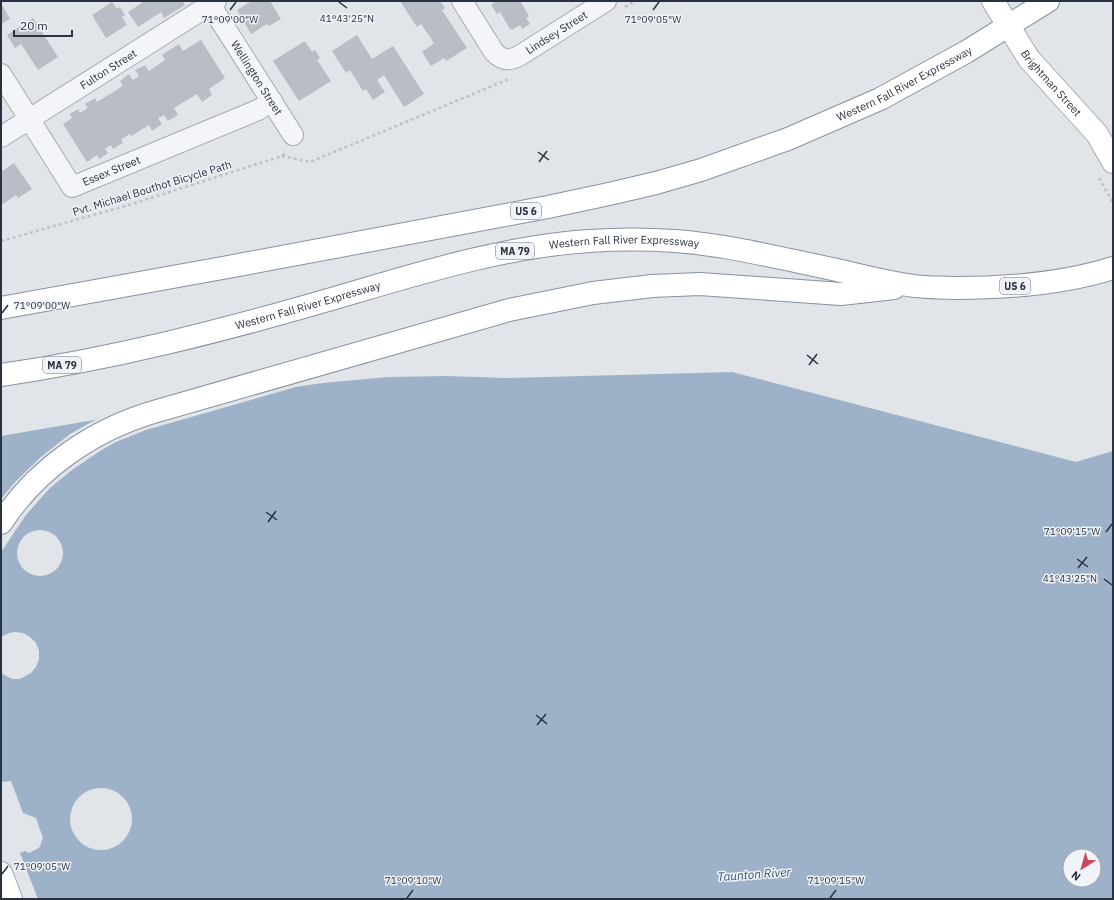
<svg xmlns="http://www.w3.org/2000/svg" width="1114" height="900" font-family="'IBM Plex Sans',sans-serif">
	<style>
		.water { fill: #9db2c9; fill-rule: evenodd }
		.pier { fill: #e1e4e9 }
		.building { fill: #b8bdc6 }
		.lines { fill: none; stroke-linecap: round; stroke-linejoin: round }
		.street-casing { stroke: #a6abb3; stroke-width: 22 }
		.secondary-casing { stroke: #a6abb3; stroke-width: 24 }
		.primary-casing { stroke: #a0a9b5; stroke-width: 24 }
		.highway-casing { stroke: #8892a0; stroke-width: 24 }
		.path { stroke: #bec2c8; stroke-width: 2.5; stroke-dasharray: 3 3; stroke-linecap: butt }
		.street { stroke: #f3f5f8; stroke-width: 20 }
		.secondary { stroke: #fff; stroke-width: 22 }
		.primary { stroke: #fff; stroke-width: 22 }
		.highway { stroke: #fff; stroke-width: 22 }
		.ticks { fill: none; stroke: #293241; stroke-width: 1.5 }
		.labels { text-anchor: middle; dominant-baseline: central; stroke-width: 3; stroke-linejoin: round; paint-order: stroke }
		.shield { fill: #f0f3f7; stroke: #656c78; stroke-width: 1 }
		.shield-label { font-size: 10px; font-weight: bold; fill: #293241 }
		.street-label { font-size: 11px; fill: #293241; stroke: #f0f3f7 }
		.water-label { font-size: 12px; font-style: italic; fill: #345174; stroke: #f0f3f7 }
		.ticks-label { font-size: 10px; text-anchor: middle; fill: #293241; stroke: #f0f3f7; stroke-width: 3; stroke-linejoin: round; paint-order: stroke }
	</style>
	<rect width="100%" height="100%" fill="#e1e4e9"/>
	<path class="water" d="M732,372l344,90 37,-11v448h-1112v-463l257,-44 65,-9 65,-6 59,-1 59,2zM1070,856h24v24h-24z"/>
	<g class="pier">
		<path d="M306,384l-160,46 -30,12 -16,9 -28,19 -22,18 -24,27 -25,37v-53l14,-17 26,-25 29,-23 16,-9 15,-8 157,-27z"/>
		<circle cx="40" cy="553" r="23"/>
		<path d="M15,632l8,1 7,4 6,6 3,8v8l-3,8 -5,6 -11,6h-8l-11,-6v-36l8,-4z"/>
		<path d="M11,781l12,32 13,5 7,20 -4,10 -10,5 -4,-2 -5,2 18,46h-37v-117z"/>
		<circle cx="101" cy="819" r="31"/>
	</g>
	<g class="building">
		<path d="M145,1h37l3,4 -21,13 -3,-6 -23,15 -10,-15z"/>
		<path d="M252,1h18l11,18 -12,7 -2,-2 -16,10 -14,-24z"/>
		<path d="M400,1h40l5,7 -3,2 25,38 -21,13 -2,-3 -13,8 -9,-14 12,-9 -13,-19 -4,3z"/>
		<path d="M492,1h28l9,15 -3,2 4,6 -8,5 -2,-4 -7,4h-3l-10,-17 -3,2 -6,-9 3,-2z"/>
		<path d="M112,2l5,7 3,-2 5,8 -3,2 5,8 -21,13 -14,-23z"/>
		<path d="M1,3l9,16 -9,5z"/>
		<path d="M33,18l25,39 -20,13 -17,-26 -6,4 -8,-13z"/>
		<path d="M357,35l15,24 21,-13 31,48 -20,13 -20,-32 -7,5 8,12 -12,8 -7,-11 -3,2 -13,-21 -4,3 -14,-22z"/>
		<path d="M201,40l24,38 -16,11 3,6 -10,7 -5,-8 -23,14 4,7 -10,6 -4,-6 -6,3 4,6 -10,7 -3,-6 -18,11 -2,-2 -8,6 2,3 -10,6 -2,-4 -6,4 3,4 -9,6 -2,-4 -10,7 -24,-38 9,-6 -2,-4 8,-5 2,4 8,-5 -3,-4 10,-6 2,4 26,-16 -3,-5 9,-7 4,6 6,-4 -4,-6 10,-5 4,6 16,-11 -3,-5 17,-11 4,7z"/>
		<path d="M305,41l7,11 3,-2 5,8 -3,2 14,21 -32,20 -26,-40z"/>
		<path d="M14,163l18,26 -14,9 -2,-3 -13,9 -2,-2v-30z"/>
	</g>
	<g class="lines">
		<g class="street-casing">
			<g id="street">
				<path id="s1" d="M208,1l85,134"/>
				<path id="s2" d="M462,1l32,51c7,8 15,9 25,4l87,-55"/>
				<path id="s3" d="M1,74l71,113 186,-77 14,-9"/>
				<path id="s4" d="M1,137l215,-136"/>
			</g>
		</g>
		<g class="secondary-casing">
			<g id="secondary">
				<path id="s5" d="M993,1l36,58 68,75 16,28"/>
			</g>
		</g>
		<g class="primary-casing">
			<path id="primary" d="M1,873l10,26"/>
		</g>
		<g class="highway-casing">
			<g id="highway">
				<path id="s6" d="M1,308l227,-41 320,-60 61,-13 47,-11 45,-13 87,-31 92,-40 86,-47 82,-51"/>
				<path id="s7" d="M1,375c111,-16 220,-44 327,-75 86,-25 172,-53 261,-59 29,-2 57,-2 86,0 54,4 108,18 162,29 26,6 52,13 78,16 13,2 27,1 40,2 53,0 108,-4 158,-20"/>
				<path d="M1,523c36,-55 93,-94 156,-112l352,-101 84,-17 59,-7 48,-2 141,10 53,-6"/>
			</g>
		</g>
		<g class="path">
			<path d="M625,7l10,-6"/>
			<path d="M282,156l28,6 199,-83"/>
			<path d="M1099,178l14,25"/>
			<path d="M1,241l131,-37 150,-48 4,-4"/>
		</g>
		<use href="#street" class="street"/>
		<use href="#secondary" class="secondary"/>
		<use href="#primary" class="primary"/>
		<use href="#highway" class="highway"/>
	</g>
	<path class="ticks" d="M339,2l8,6M230,10l6,-8M653,10l6,-8M538,152l11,8M539,162l8,-11M2,313l6,-8M807,355l11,9M809,365l8,-11M266,512l11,8M268,522l8,-11M1106,532l6,-8M1077,559l11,8M1078,568l9,-11M1104,579l8,6M536,715l11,9M537,725l9,-11M2,874l6,-8M407,898l6,-8M830,898l6,-8"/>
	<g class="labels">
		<g class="shield">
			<rect x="511" y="203" width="30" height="16" rx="3"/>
			<rect x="496" y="243" width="38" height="16" rx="3"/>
			<rect x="1000" y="278" width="30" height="16" rx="3"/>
			<rect x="43" y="357" width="38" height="16" rx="3"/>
		</g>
		<g class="shield-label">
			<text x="526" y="211">US 6</text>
			<text x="515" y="251">MA 79</text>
			<text x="1015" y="286">US 6</text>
			<text x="62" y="365">MA 79</text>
		</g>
		<g class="street-label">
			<text stroke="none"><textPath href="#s2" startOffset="132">Lindsey Street</textPath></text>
			<text stroke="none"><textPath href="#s4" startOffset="127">Fulton Street</textPath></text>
			<text stroke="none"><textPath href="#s1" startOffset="91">Wellington Street</textPath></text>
			<text stroke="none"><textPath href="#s5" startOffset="101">Brightman Street</textPath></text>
			<text stroke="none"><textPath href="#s6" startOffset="935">Western Fall River Expressway</textPath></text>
			<text stroke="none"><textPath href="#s3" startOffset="176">Essex Street</textPath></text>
			<text transform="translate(152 188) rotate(-17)">Pvt. Michael Bouthot Bicycle Path</text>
			<text stroke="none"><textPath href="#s7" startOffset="639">Western Fall River Expressway</textPath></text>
			<text stroke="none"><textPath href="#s7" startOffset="315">Western Fall River Expressway</textPath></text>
		</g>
		<g class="water-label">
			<text transform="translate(754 874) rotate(-4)">Taunton River</text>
		</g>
	</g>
	<g class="ticks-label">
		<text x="347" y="22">41°43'25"N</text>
		<text x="230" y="23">71°09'00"W</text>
		<text x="653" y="23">71°09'05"W</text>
		<text x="42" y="309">71°09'00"W</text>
		<text x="1072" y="535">71°09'15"W</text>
		<text x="1070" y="582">41°43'25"N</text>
		<text x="42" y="870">71°09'05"W</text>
		<text x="413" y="884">71°09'10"W</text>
		<text x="836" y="884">71°09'15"W</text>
	</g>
	<rect width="1114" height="900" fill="none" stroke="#293241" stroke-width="4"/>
	<g transform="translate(1082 868) rotate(217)"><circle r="19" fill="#f0f3f7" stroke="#a0a6ae"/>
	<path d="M0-3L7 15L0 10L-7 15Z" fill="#cc485d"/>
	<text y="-6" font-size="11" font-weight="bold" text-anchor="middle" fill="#293241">N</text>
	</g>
	<path d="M14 30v6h58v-6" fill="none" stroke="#293241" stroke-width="2"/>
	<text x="20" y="30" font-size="12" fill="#293241" stroke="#f0f3f7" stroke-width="3" paint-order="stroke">20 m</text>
</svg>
